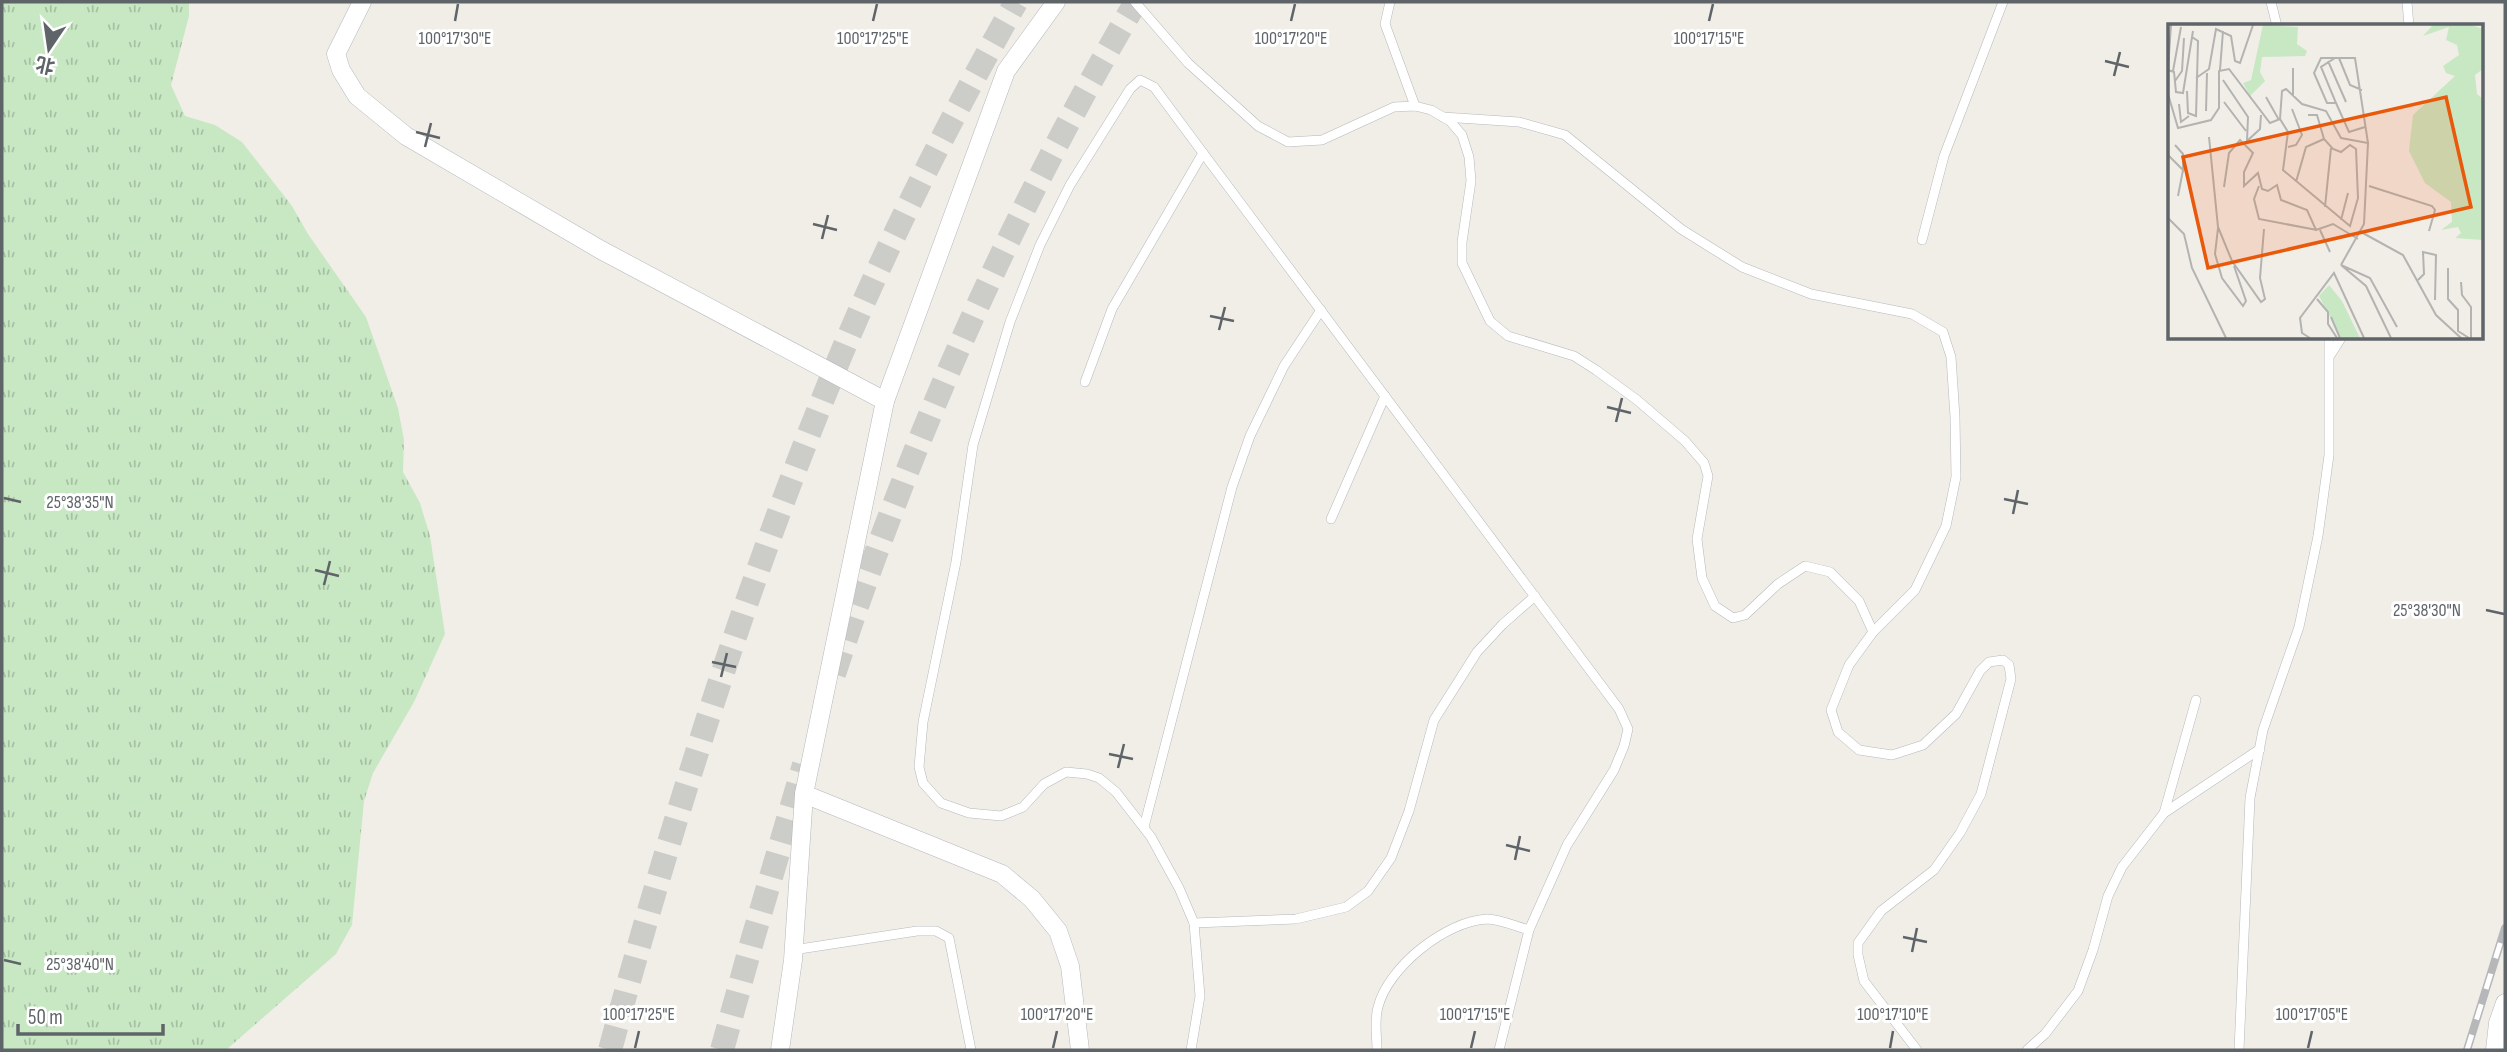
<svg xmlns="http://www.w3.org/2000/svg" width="2507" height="1052" font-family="'Sofia Sans Condensed','Noto Sans SC',sans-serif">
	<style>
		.grass { fill: url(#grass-tufts) }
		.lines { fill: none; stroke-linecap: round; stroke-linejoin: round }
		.secondary-tunnel { stroke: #ccccc8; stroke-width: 24; stroke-dasharray: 24 12; stroke-linecap: butt }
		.lane-casing { stroke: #b5b8bc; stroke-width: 10 }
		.street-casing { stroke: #b5b8bc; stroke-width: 19 }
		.lane { stroke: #fff; stroke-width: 9 }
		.street { stroke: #fff; stroke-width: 18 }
		.rail-casing { stroke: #b6b7b8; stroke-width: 8 }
		.rail { stroke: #fff; stroke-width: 5; stroke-dasharray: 16; stroke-linecap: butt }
		.ticks { fill: none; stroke: #5f6468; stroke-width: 2.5 }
		.inset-road { fill: none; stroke: #b3b3b1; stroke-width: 2 }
		.view { fill: #e8590c; fill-opacity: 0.15; stroke: #e8590c; stroke-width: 3.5 }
		.inset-edge { fill: none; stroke: #5f6468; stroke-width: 3.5 }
		.ticks-label { font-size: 18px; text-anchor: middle; fill: #5f6468; stroke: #fff; stroke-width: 6; stroke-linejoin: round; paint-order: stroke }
	</style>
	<defs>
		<pattern id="grass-tufts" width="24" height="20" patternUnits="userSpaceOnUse" patternTransform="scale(1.75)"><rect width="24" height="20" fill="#c8e8c4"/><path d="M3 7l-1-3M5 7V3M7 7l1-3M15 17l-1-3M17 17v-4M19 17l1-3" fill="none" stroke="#a6c0a3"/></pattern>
	</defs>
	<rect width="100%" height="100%" fill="#f1eee8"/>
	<path class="grass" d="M2,2h187v14l-18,69 14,31 30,9 27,17 50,64 16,28 58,83 32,91 6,32 -1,32 17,31 10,33 15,98 -31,68 -41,71 -9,28 -12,124 -16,29 -110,96h-224z"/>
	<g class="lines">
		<g class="secondary-tunnel">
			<path d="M834,674c77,-235 177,-460 302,-672"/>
			<path d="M610,1050c64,-235 136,-467 230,-693 51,-122 111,-240 176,-355"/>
			<path d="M722,1050l31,-112 51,-173"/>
		</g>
		<g class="lane-casing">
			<g id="lane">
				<path d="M1135,2l53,61 70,63 30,16 34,-2 72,-33 21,-1 16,4 19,11 12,14 7,22 2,24 -9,61v21l28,58 18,15 66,20 22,14 41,30 48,41 19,22 4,13 -11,63 5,39 13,28 18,12 12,-3 33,-31 27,-18 25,6 29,29 14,31 -24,33 -18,45 7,22 21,18 33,5 31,-10 33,-31 24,-43 9,-9 14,-2 6,5 2,14 -30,115 -21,39 -26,37 -53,41 -23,32v12l6,26 53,69"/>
				<path d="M1390,2l-5,22 30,82"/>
				<path d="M2271,2l6,24"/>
				<path d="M2407,2l2,24"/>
				<path d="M1443,117l76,5 46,13 116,94 61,38 69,27 101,20 31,18 8,25 4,60 1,60 -10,49 -31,64 -42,42"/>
				<path d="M1922,240l22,-84 59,-154"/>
				<path d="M2331,354l10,-16"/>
				<path d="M1085,382l27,-73 91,-156"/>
				<path d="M1331,519l54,-123"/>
				<path d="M2164,813l96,-64"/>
				<path d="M1144,827l88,-340 18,-51 34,-70 37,-56"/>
				<path d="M1194,923l102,-4 50,-12 22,-16 23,-33 18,-47 25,-91 43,-68 26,-28 32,-28"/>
				<path d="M793,950l124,-19h19l13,7 22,112"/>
				<path d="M1191,1050l9,-54 -6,-73 -15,-35 -28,-51 -35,-45 -17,-14 -12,-4 -21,-2 -22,12 -21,23 -22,9 -32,-3 -28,-10 -18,-20 -4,-16 4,-45 33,-160 17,-117 37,-123 30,-77 30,-60 60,-96 10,-9 14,7 49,66 416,556 9,20 -4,17 -10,24 -47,75 -38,85 -30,120"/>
				<path d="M1377,1050c0,-13 -3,-30 1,-43 10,-40 68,-86 109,-88 13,0 30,8 42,11"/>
				<path d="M2027,1050l18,-16 33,-43 15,-41 15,-54 14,-29 42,-54 32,-113"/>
				<path d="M2239,1050l11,-252 13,-68 36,-103 19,-91 11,-81v-117"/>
			</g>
		</g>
		<g class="street-casing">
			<g id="street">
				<path d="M362,2l-26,52 5,16 16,26 49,40 195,114 284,151"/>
				<path d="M1056,2l-50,69 -121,330 -81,393 198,80 30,25 26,32 12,35 10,84"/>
				<path d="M780,1050l13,-90 11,-166"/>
				<path d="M2495,1050l3,-27 7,-20"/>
			</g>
		</g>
		<use href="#lane" class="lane"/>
		<use href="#street" class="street"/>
		<g class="rail-casing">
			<path id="rail" d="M2467,1050l38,-122"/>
		</g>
		<use href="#rail" class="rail"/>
	</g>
	<path class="ticks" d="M455,21l3,-17M873,21l4,-17M1291,21l4,-17M1709,21l4,-17M2105,61l24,6M2114,76l6,-24M416,132l24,6M425,147l6,-24M813,224l24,6M822,239l6,-24M1210,316l24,5M1219,330l6,-23M1607,407l24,6M1616,422l6,-24M4,498l17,4M2004,499l24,5M2013,514l5,-24M315,570l24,6M324,585l6,-24M2486,610l18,4M712,662l24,5M721,677l6,-24M1109,754l24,5M1118,768l6,-24M1506,845l24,6M1515,860l5,-24M1903,937l24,5M1912,952l5,-24M4,960l17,4M635,1048l4,-17M1053,1048l4,-17M1471,1048l4,-17M1890,1048l3,-17M2308,1048l4,-17"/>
	<g transform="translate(2168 24)">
		<rect width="315" height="315" fill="#f1eee8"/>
		<path d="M265,1h38l12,4v40l-8,6 2,19 6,5v141l-28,-2 6,-5 -3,-6 -17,3 11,-8 -1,-20 -26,-19 -16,-32 4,-36 42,-39 -9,-3 -3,-7 16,-11 -2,-10 -11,-5 3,-13 -26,9zM161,261l13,16 18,37h-19l-22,-42z" fill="#c8e8c4"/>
		<path d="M95,1l35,2 -1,17 10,7 -2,5 -43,1 -2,15 5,9 -15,15 -7,-13 8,-3z" fill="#c8e8c4"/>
		<path class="inset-road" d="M167,34l-14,9 15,36h-9l-13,-30 7,-15h34l13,85M171,34l11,27 12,5M160,37l18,41M0,45l3,-44M0,46l6,2 2,20 7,1 10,-62M52,46l3,-39M5,47l8,-44M28,54l13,-9 7,-40 15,7 4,25 5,2 13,-38M55,56l25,37 -1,24 13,-12 1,-14M7,57l7,-10 2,-33M19,67l1,22 8,3 2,-75 -6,-4M0,70l10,34 33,-8 8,-12v-37l10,-2 41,54 10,-4 2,-28 4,-2 16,15 24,7 15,27 27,5 -4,81 -23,41M125,72v-28M98,73l13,23M56,78l22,29M168,79l13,29 16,-5M11,80l2,18 8,-6M38,87l1,-38M112,95l8,13 -5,38 67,56 8,-28 -2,-49 -6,-4 -9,7 -8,-3 -9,-10 -7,-24h-9M41,113l9,90 14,34 29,41 4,-3 -5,-21 4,-49M120,123l8,-2 6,-10 -10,-26M0,131l15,15v-16l-8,-9M128,158l10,-35 18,-8M91,162l-5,13 5,20 58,11M201,162l63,20 3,4 -6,21M56,163l5,-34 11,-13 13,13 -9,19v14l14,-13 4,16 6,2 9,-6 4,15 26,10 9,20 17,-6 25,15M10,172l5,-26M157,183l6,-59M0,194l16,16 8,34 34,70M173,196l7,-27M50,204l-3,26 7,24 21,28 3,-5 -12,-35M152,206l10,22M193,208l42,23 33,60 25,23M173,241l25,21 25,52M173,241l29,13 27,49M280,244v31l10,11v21l11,7M250,256l6,-6 -1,-22 13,3 -1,45M293,258l1,13 9,12v31M149,275l11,13v12l9,14M163,293l9,21M142,314l-8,-5 -2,-15 34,-45 30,65"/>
		<path class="view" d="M278,73l25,110 -263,61 -25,-111z"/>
		<rect width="315" height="315" class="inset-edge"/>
	</g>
	<g class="ticks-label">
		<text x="455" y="44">100°17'30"E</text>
		<text x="873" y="44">100°17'25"E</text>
		<text x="1291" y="44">100°17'20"E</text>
		<text x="1709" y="44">100°17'15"E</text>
		<text x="80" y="508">25°38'35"N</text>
		<text x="2427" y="616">25°38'30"N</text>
		<text x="80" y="970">25°38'40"N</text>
		<text x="639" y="1020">100°17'25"E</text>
		<text x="1057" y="1020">100°17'20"E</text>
		<text x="1475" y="1020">100°17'15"E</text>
		<text x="1893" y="1020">100°17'10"E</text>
		<text x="2312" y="1020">100°17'05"E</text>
	</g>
	<rect width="2507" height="1052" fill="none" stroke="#5f6468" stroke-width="7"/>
	<g transform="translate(49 49) rotate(193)" stroke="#ffffff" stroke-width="5" paint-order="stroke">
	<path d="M0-5L12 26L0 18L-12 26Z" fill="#5f6468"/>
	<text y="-10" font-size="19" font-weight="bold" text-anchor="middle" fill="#5f6468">北</text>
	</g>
	<path d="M18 1024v10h145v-10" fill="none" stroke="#5f6468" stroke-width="3.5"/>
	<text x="28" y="1024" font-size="21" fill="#5f6468" stroke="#ffffff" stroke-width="5" paint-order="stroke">50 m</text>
</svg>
